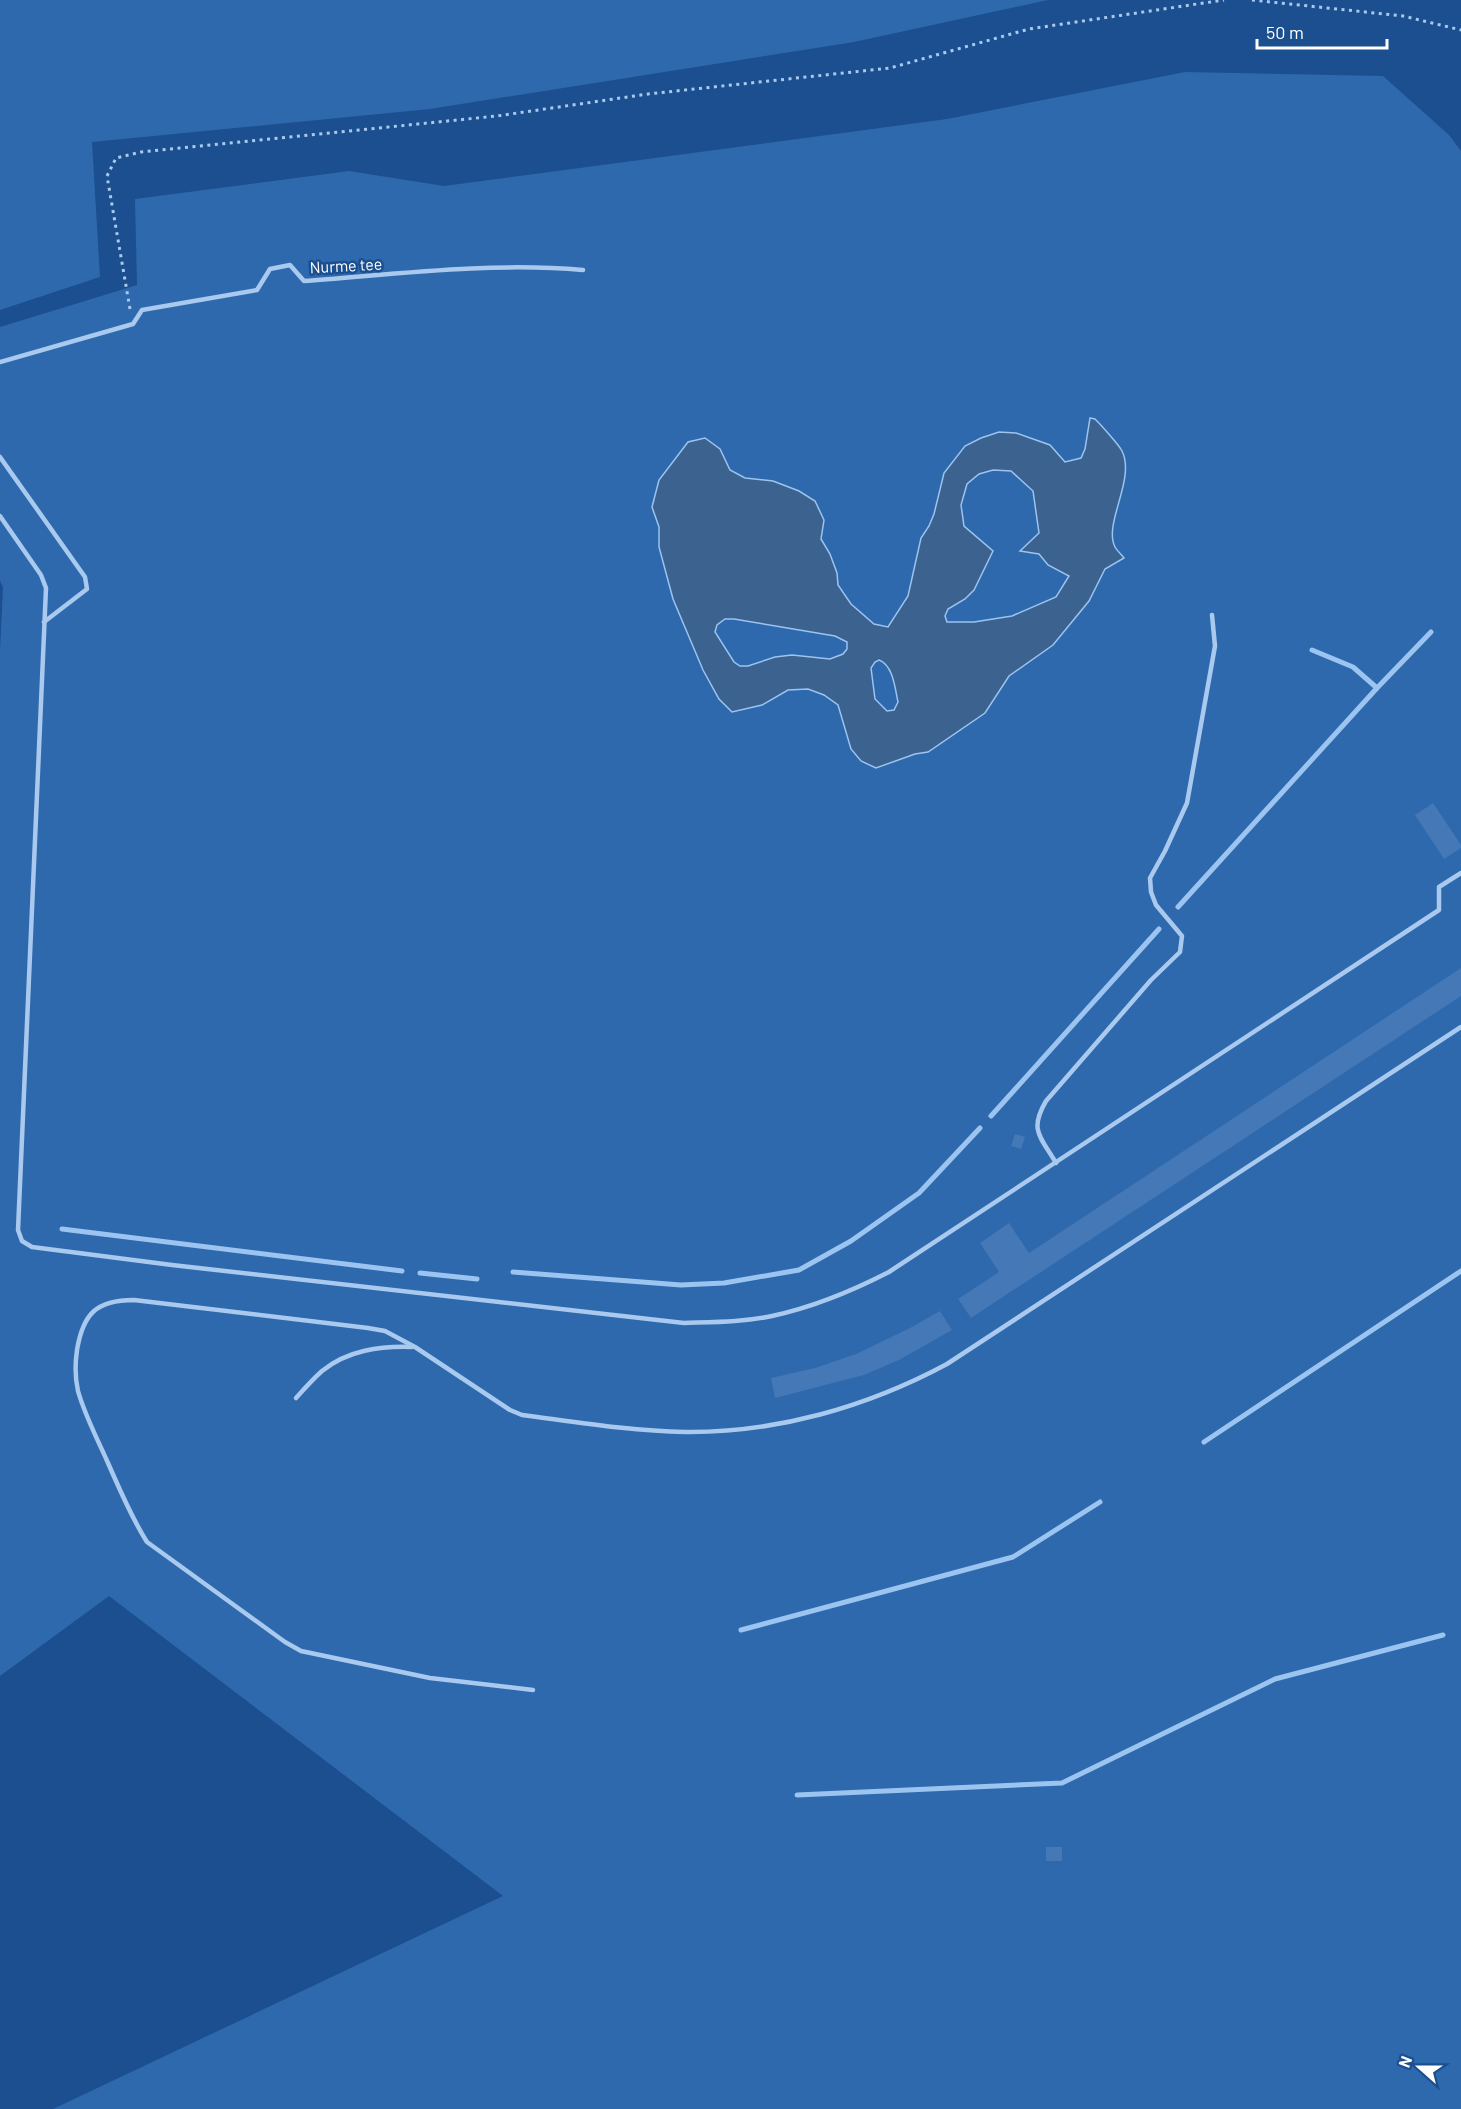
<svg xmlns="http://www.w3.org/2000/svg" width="1461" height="2109" font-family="Barlow,sans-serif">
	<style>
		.green { fill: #2e69ad }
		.water { fill: #3c6290; stroke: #9cc4f0; stroke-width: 1.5; fill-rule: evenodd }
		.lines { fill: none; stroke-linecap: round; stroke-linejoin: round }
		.stream { stroke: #9cc4f0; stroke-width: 5 }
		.building { fill: #4478b7 }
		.path { stroke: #a9c9ee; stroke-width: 3; stroke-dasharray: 3 4.5; stroke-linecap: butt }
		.lane { stroke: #a9c9ee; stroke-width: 4.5 }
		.labels { text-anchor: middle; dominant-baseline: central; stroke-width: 5; stroke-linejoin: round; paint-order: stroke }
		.street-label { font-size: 16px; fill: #fff; stroke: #1b4f8f }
	</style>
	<rect width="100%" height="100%" fill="#1b4f8f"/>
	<g class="green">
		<path d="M0,0h1048l-194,42 -424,67 -338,33 8,135 -100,33z"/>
		<path d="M1185,72l198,4 66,59 12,16v1958h-1408l450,-213 -394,-300 -109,80v-1025l3,-64 -3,-6v-254l137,-42 -2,-86 214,-28 95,15 503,-67z"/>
	</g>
	<path class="water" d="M1090,418l5,1c6,6 24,26 27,32 14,28 -19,73 -7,96 2,4 6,7 9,11l-19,11 -16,32 -36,44 -44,31 -24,37 -57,39 -13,2 -39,14 -15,-7 -10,-12 -13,-44 -14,-10 -16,-6 -20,1 -26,15 -30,7 -13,-13 -16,-29 -30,-71 -14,-52v-20l-7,-20 7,-27 29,-38 17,-4 15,11 10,21 15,8 28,3 26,10 16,10 9,19 -3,19 9,15 7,19 1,12 13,19 23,20 14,3 20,-31 13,-58 8,-12 5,-12 10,-41 21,-27 16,-8 18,-6 17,1 34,12 15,17 16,-4 4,-9zM993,470l18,1 22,20 6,42 -19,18 19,3 9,11 21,11 -13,21 -44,19 -38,6h-27l-2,-6 3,-7 17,-10 9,-9 19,-39 -29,-25 -3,-21 6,-21 12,-10zM725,619h9l101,17 12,6v7l-4,5 -13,5 -38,-4 -17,2 -27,9h-8l-6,-4 -19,-30 2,-7zM879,660c14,5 16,28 19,42l-4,8 -7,1 -12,-12 -4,-31 4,-6z"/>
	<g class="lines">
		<g class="stream">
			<path d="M1312,650l41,17 24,21"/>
			<path d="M1178,907l199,-219 54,-56"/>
			<path d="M991,1116l168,-187"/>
			<path d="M62,1229l340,42"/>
			<path d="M513,1272l168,13 43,-2 75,-13 52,-29 68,-48 61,-65"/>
			<path d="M420,1273l57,6"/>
			<path d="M1204,1442l257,-171"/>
			<path d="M741,1630l272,-73 87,-55"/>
			<path d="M797,1795l265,-12 213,-104 168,-44"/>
		</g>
	</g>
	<g class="building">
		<path d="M1433,803l28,42v3l-17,11 -29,-44z"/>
		<path d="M1461,968v28l-490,322 -13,-19 41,-27 -19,-29 29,-20 20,30z"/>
		<path d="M1015,1134l10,3 -4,12 -10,-3z"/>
		<path d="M940,1311l12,19 -53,30 -35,15 -89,23 -4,-20 44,-10 41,-14 54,-26z"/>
		<rect x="1046" y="1847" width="16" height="14"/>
	</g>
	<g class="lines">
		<g class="path">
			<path d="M1252,0l151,16 58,14"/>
			<path d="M130,309l-23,-133 9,-18 25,-6 356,-36 151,-22 242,-26 139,-39 195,-29"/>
		</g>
		<g class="lane">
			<path d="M0,362l133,-38 9,-14 115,-20 13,-21 20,-4 14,16c93,-7 186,-19 279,-11"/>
			<path d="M0,457l85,120 2,12 -43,33"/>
			<path d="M0,516l41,59 5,13 -28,642 4,11 10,6 140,18 512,58c30,-1 60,-1 88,-7 42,-9 80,-25 117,-44l550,-362v-23l22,-14"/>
			<path d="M1056,1163c-16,-27 -27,-33 -10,-62l105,-121 29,-28 2,-16 -26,-31 -5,-13 -1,-14 15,-27 22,-48 28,-157 -3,-31"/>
			<path d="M296,1398c8,-9 17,-19 26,-27 26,-21 58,-25 90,-24"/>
			<path d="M533,1690l-103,-12 -129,-27 -16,-9 -138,-100c-16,-25 -27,-52 -39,-79 -10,-23 -23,-47 -30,-72 -3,-13 -3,-27 -1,-41 6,-36 19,-50 57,-50l234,28 17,3 30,16 95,63 12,5c54,7 108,16 163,17 91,1 182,-25 262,-68l514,-337"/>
		</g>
	</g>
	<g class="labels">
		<g class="street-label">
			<text transform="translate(346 265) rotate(-3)">Nurme tee</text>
		</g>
	</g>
	<g transform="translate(1419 2067) rotate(291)" stroke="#1b4f8f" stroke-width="4.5" paint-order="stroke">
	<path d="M0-4.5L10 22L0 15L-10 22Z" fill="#ffffff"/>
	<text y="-9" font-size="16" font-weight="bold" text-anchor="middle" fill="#ffffff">N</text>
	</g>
	<path d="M1257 39v9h130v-9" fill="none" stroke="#ffffff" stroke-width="3"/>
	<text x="1266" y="39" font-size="18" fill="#ffffff" stroke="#1b4f8f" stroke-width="4.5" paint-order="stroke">50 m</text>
</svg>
